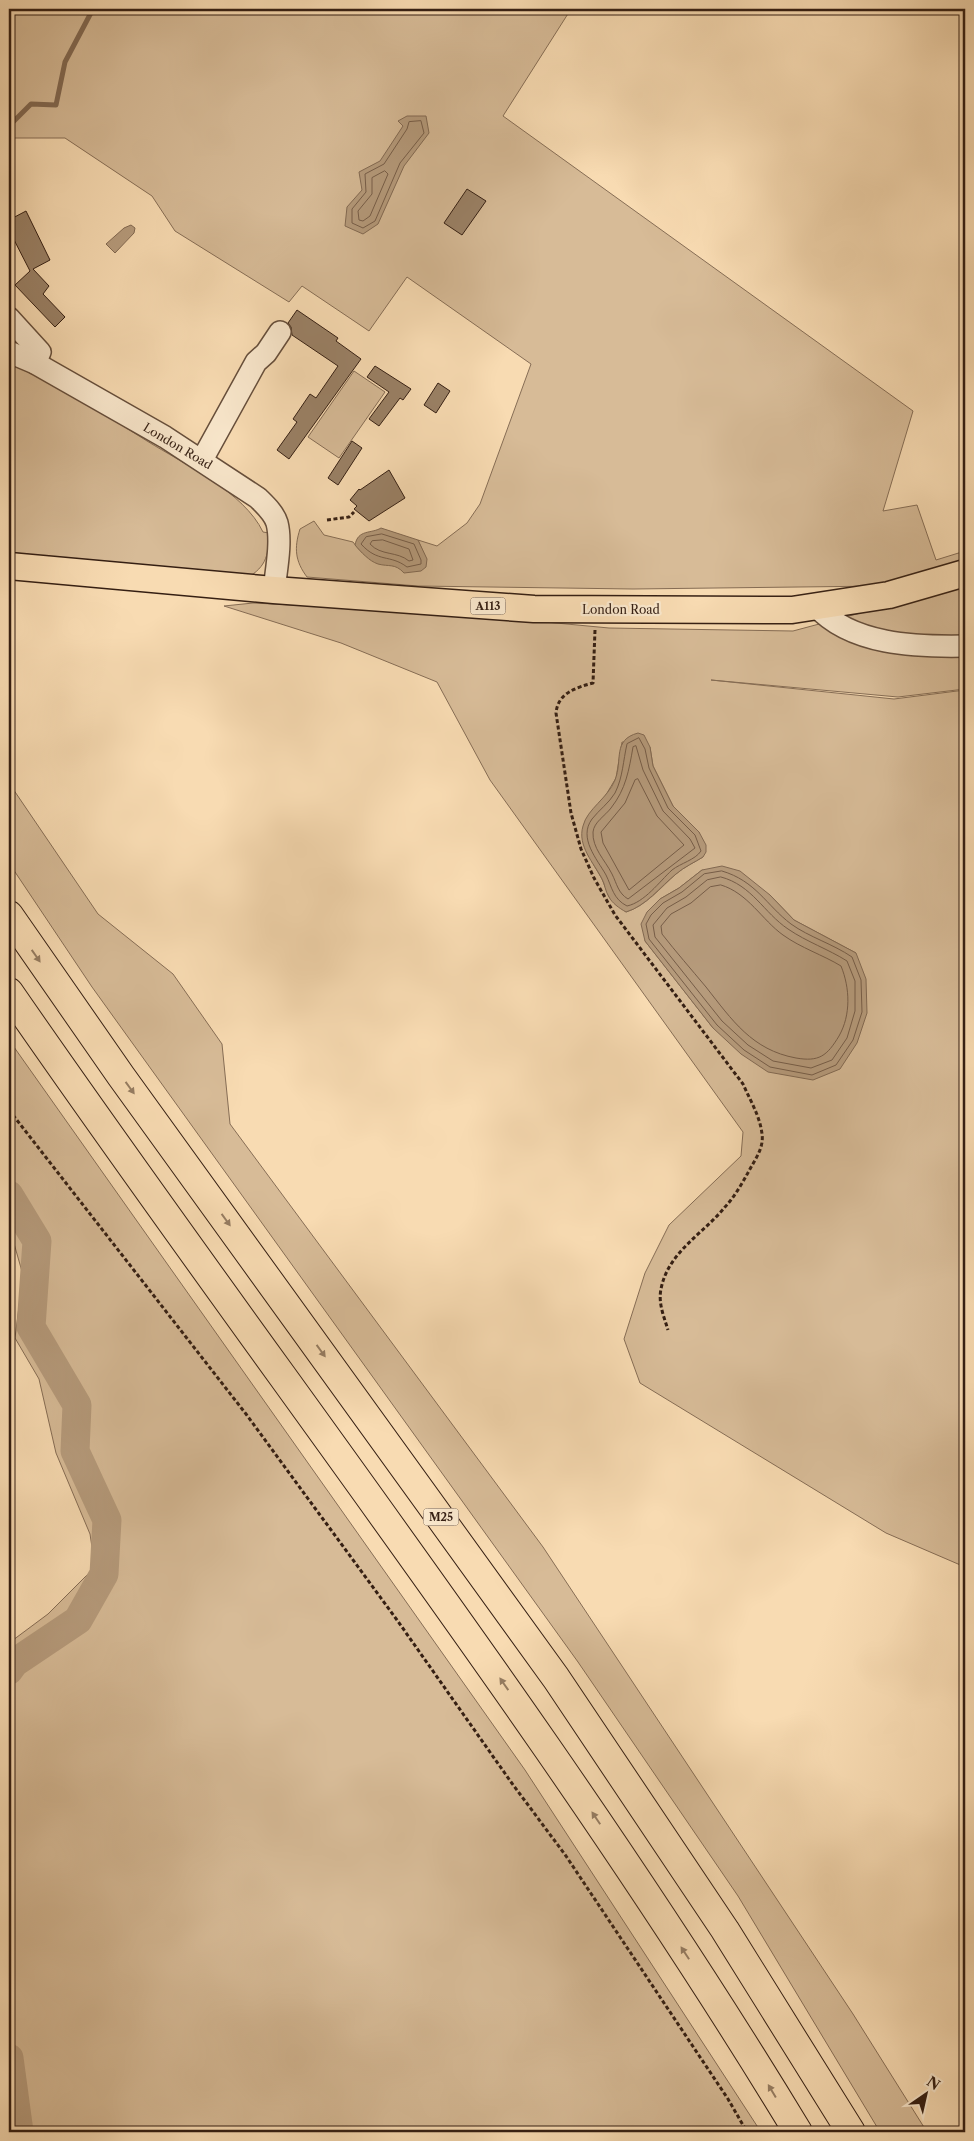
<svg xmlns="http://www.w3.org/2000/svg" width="974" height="2141" font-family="'Libre Caslon Text',serif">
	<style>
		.green { fill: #d7bb97; stroke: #866d55; fill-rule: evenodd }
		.water { fill: #b69b7c; stroke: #826952 }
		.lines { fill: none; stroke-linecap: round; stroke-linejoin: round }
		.shore { stroke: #765d48; stroke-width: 1 }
		.stream { stroke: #826952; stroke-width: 5 }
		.river { stroke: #b69b7c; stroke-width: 29 }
		.building { fill: #9a8166; stroke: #351f13 }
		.minor-casing { stroke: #664e3b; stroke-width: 24 }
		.major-casing { stroke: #351f13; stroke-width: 29 }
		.highway-casing { stroke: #351f13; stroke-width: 30 }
		.path { stroke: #351f13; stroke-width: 3; stroke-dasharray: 4 2.5; stroke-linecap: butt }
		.minor { stroke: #fae8cd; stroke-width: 21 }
		.major { stroke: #f8dbb2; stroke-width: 26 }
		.highway { stroke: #f8dbb2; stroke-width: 28 }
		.oneway { fill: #967d62 }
		.labels { text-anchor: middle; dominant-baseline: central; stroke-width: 4.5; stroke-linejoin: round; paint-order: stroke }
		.shield { fill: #fae8cd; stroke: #705b4b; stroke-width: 1 }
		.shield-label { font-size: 11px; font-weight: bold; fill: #351f13 }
		.street-label { font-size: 12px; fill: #351f13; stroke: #fae8cd }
	</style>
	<rect width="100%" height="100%" fill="#f8dbb2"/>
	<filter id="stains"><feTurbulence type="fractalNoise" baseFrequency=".004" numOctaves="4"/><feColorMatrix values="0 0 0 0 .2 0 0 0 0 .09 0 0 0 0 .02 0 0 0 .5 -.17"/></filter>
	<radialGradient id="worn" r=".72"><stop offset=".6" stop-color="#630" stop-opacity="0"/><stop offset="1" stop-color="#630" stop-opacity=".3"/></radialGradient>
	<g class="green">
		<path d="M9,9h562l-68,107 410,295 -30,100 34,-6 19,55 29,-9v14l-83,21 -249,3 -215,-3 -111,-9c-12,-16 -13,-29 -7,-48l14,-8 10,14 29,7c20,28 44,25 73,17l-8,-19 19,6 30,-23 13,-19 51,-140 -124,-87 -38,54 -67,-45 -13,16 -114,-71 -23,-35 -87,-58h-50l-6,6z"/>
		<path d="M9,361c49,21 93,52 138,80 37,23 97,51 116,91l6,1c0,24 -4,36 -26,47l-234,-28z"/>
		<path d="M354,371l31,21 -46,66 -31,-21z"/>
		<path d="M965,585v104l-67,8 -187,-17 183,19 71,-9v877l-79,-34 -246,-150 -16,-44 21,-66 24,-48 72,-69 2,-24 -253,-352 -53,-98 -96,-39 -117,-37 29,-3 197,10 159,15 184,3zM622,742l28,5 3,19 20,40 26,26 4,25c-8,5 -19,10 -27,17 -15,13 -30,32 -50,38l-17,-15 -7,-18 -10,-17 9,-59 15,-25zM702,870l68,25 24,25 62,33 -143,75 -68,-87 15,-42 19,-11z"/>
		<path d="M9,783l89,131 75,60 49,70 8,80 313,423 310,467 74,118h-47l-142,-236 -160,-234 -486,-675 -83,-124z"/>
		<path d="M9,1040l516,730 236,362h-752v-489l39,-29 47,-47 -5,-33 -34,-81 -17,-74 -24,-41 8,-63 -14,-49z"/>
	</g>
	<g class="water">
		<path d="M407,116h19l3,17 -25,33 -26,58 -15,10 -18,-8 2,-19 15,-17 -3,-18 21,-11 23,-35 -5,-5z"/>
		<path d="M131,225l4,3 -1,5 -19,20 -9,-9 18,-16z"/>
		<path d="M381,528l37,12 9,19 -1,8 -5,4 -17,2c-9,-10 -15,-6 -26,-9 -9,-3 -17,-12 -23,-19 3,-16 16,-11 26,-17z"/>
		<path d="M638,733l6,2 6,12 3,19 20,40 26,26 7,13v7l-3,5c-8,5 -19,10 -27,17 -16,13 -30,32 -50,38 -7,-4 -14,-9 -17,-15 -4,-6 -4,-13 -7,-18 -8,-16 -25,-33 -19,-53 4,-17 25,-28 32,-46 8,-20 -3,-40 23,-47z"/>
		<path d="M722,866l18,5 30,24 24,25 62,33 10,26 1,34 -10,30 -17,26 -27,11 -45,-8 -27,-18 -28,-26 -68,-87 -4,-17 6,-12 13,-13 19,-11 23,-18z"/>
	</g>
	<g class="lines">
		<g class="shore">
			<path d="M421,121l3,12 -24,30 -25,58 -12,7 -11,-5v-14l14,-17 -1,-18 19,-10 23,-35 2,-7z"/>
			<path d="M385,171l3,3 -18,42 -7,5 -4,-1 -1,-9 14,-17v-16z"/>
			<path d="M382,534l32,10 7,16v4l-14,3c-17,-13 -29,-4 -46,-23l5,-7z"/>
			<path d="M383,540l26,9 4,11 -4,1c-12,-10 -28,-5 -39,-17l2,-3z"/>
			<path d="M639,738l6,11 4,19 19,40 27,27 6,16c-6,9 -20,12 -29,19 -13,12 -27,32 -45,36 -14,-7 -15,-19 -21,-31 -9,-16 -28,-37 -14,-56 7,-9 17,-16 23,-26 8,-16 8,-32 12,-49z"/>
			<path d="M636,746l7,24 20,41 27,28 5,9 -67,51c-10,-6 -11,-15 -16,-25 -7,-14 -20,-26 -19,-42 1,-10 12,-16 18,-24 15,-19 18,-38 22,-61z"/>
			<path d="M638,779l19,37 27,29 -55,45 -26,-47 -2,-11 24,-29 10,-23z"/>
			<path d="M722,871c34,10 44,34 69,53 18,13 42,20 61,33l9,23 1,32 -9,28 -17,25 -24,10 -42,-8 -26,-17 -27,-25 -68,-86 -3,-15 5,-9 12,-12 19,-11 22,-18z"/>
			<path d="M721,877c31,8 43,36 67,52 19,13 40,20 59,32l8,20v30l-8,27 -15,22 -21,8 -38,-7 -25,-16 -26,-24 -67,-84 -2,-12 14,-17 19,-11 21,-17z"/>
			<path d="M721,885c27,8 41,35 62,50 18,13 40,20 58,31 9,22 10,49 -2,70 -12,20 -20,26 -43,22 -44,-8 -64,-38 -90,-71 -15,-18 -30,-35 -44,-53l-1,-8 10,-12 20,-11 19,-16z"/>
		</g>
		<path class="stream" d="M9,126l22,-22 25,1 9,-43 28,-53"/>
		<g class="river">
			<path d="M9,1195l28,46 -6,86 46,78 -2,46 32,69 -3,54 -26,46 -64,43 -5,7"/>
			<path d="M9,2058l10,74"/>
		</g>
	</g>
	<g class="building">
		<path d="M467,189l19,12 -24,34 -18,-12z"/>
		<path d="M26,211l24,49 -17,9 16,17 -6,8 22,23 -10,10 -40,-42 15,-14 -21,-41v-10z"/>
		<path d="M297,310l41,28 -2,3 25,18 -72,100 -12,-9 20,-28 -4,-3 17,-25 6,4 22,-32 -46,-31 -1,-8 -3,-4z"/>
		<path d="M375,366l36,23 -8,11 -3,-2 -21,28 -10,-7 20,-27 -22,-15z"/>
		<path d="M438,383l12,8 -14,22 -12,-8z"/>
		<path d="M352,441l10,7 -24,37 -10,-7z"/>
		<path d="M389,470l16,28 -36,23 -15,-12 3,-3 -7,-6 9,-11 1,1z"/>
	</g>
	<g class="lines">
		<g class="minor-casing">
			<g id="minor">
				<path d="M9,318l31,34 -5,11"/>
				<path d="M9,352l26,11 130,74 93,61c7,7 16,15 19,25 5,19 -1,48 -3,67"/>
				<path d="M202,460l54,-98 10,-9 14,-21"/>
				<path d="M816,606c35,39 100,41 149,40"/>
			</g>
		</g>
		<g class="major-casing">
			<path id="major" d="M9,566l265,24 260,19 258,1 97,-15 76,-22"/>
		</g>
		<g class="highway-casing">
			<g id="highway">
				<path d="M9,915l112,161 435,602 169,252 126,202"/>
				<path d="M9,992c263,381 549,744 789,1140"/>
			</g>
		</g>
		<g class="path">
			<path d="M327,520l22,-3 5,-5"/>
			<path d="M595,630l-2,53c-18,5 -35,10 -37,30l15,100 10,36 13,29 21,37 128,169c7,16 17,32 19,50 2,13 -6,24 -12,35 -7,13 -15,27 -25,38 -22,27 -57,45 -64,82 -3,14 3,28 7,41"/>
			<path d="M9,1110l237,304 151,206 114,162 55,74 162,243 19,33"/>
		</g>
		<use href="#minor" class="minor"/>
		<use href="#major" class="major"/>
		<use href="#highway" class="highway"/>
	</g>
	<defs><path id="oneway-solid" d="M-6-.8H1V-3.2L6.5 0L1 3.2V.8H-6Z" transform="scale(1.25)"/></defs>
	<g class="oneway">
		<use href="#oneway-solid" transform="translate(36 956) rotate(55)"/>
		<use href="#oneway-solid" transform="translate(130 1088) rotate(54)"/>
		<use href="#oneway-solid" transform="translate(226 1220) rotate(54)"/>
		<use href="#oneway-solid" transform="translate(321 1351) rotate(54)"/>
		<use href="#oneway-solid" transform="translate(504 1684) rotate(-125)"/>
		<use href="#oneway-solid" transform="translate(596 1818) rotate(-124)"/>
		<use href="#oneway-solid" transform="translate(685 1953) rotate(-123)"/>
		<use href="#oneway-solid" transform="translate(772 2091) rotate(-121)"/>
	</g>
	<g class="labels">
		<g class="shield">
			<rect x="470.5" y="597.5" width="35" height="17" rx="4"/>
			<rect x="423.5" y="1508.5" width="35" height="17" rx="4"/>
		</g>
		<g class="shield-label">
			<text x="488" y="606">A113</text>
			<text x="441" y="1517">M25</text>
		</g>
		<g class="street-label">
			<text transform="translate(178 446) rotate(31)">London Road</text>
			<text x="621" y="609">London Road</text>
		</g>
	</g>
	<rect width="974" height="2141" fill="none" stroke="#f8dbb2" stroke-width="30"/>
	<rect x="10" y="10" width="954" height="2121" fill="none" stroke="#351f13" stroke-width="2.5"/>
	<rect x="15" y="15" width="944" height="2111" fill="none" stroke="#351f13"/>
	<g transform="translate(926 2094) rotate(34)" stroke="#fae8cd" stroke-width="4" paint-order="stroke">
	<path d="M0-4L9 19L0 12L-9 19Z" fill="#351f13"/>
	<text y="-8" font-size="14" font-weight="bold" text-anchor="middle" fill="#351f13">N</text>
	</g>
	<rect width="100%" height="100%" filter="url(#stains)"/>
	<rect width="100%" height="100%" fill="url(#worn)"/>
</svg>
